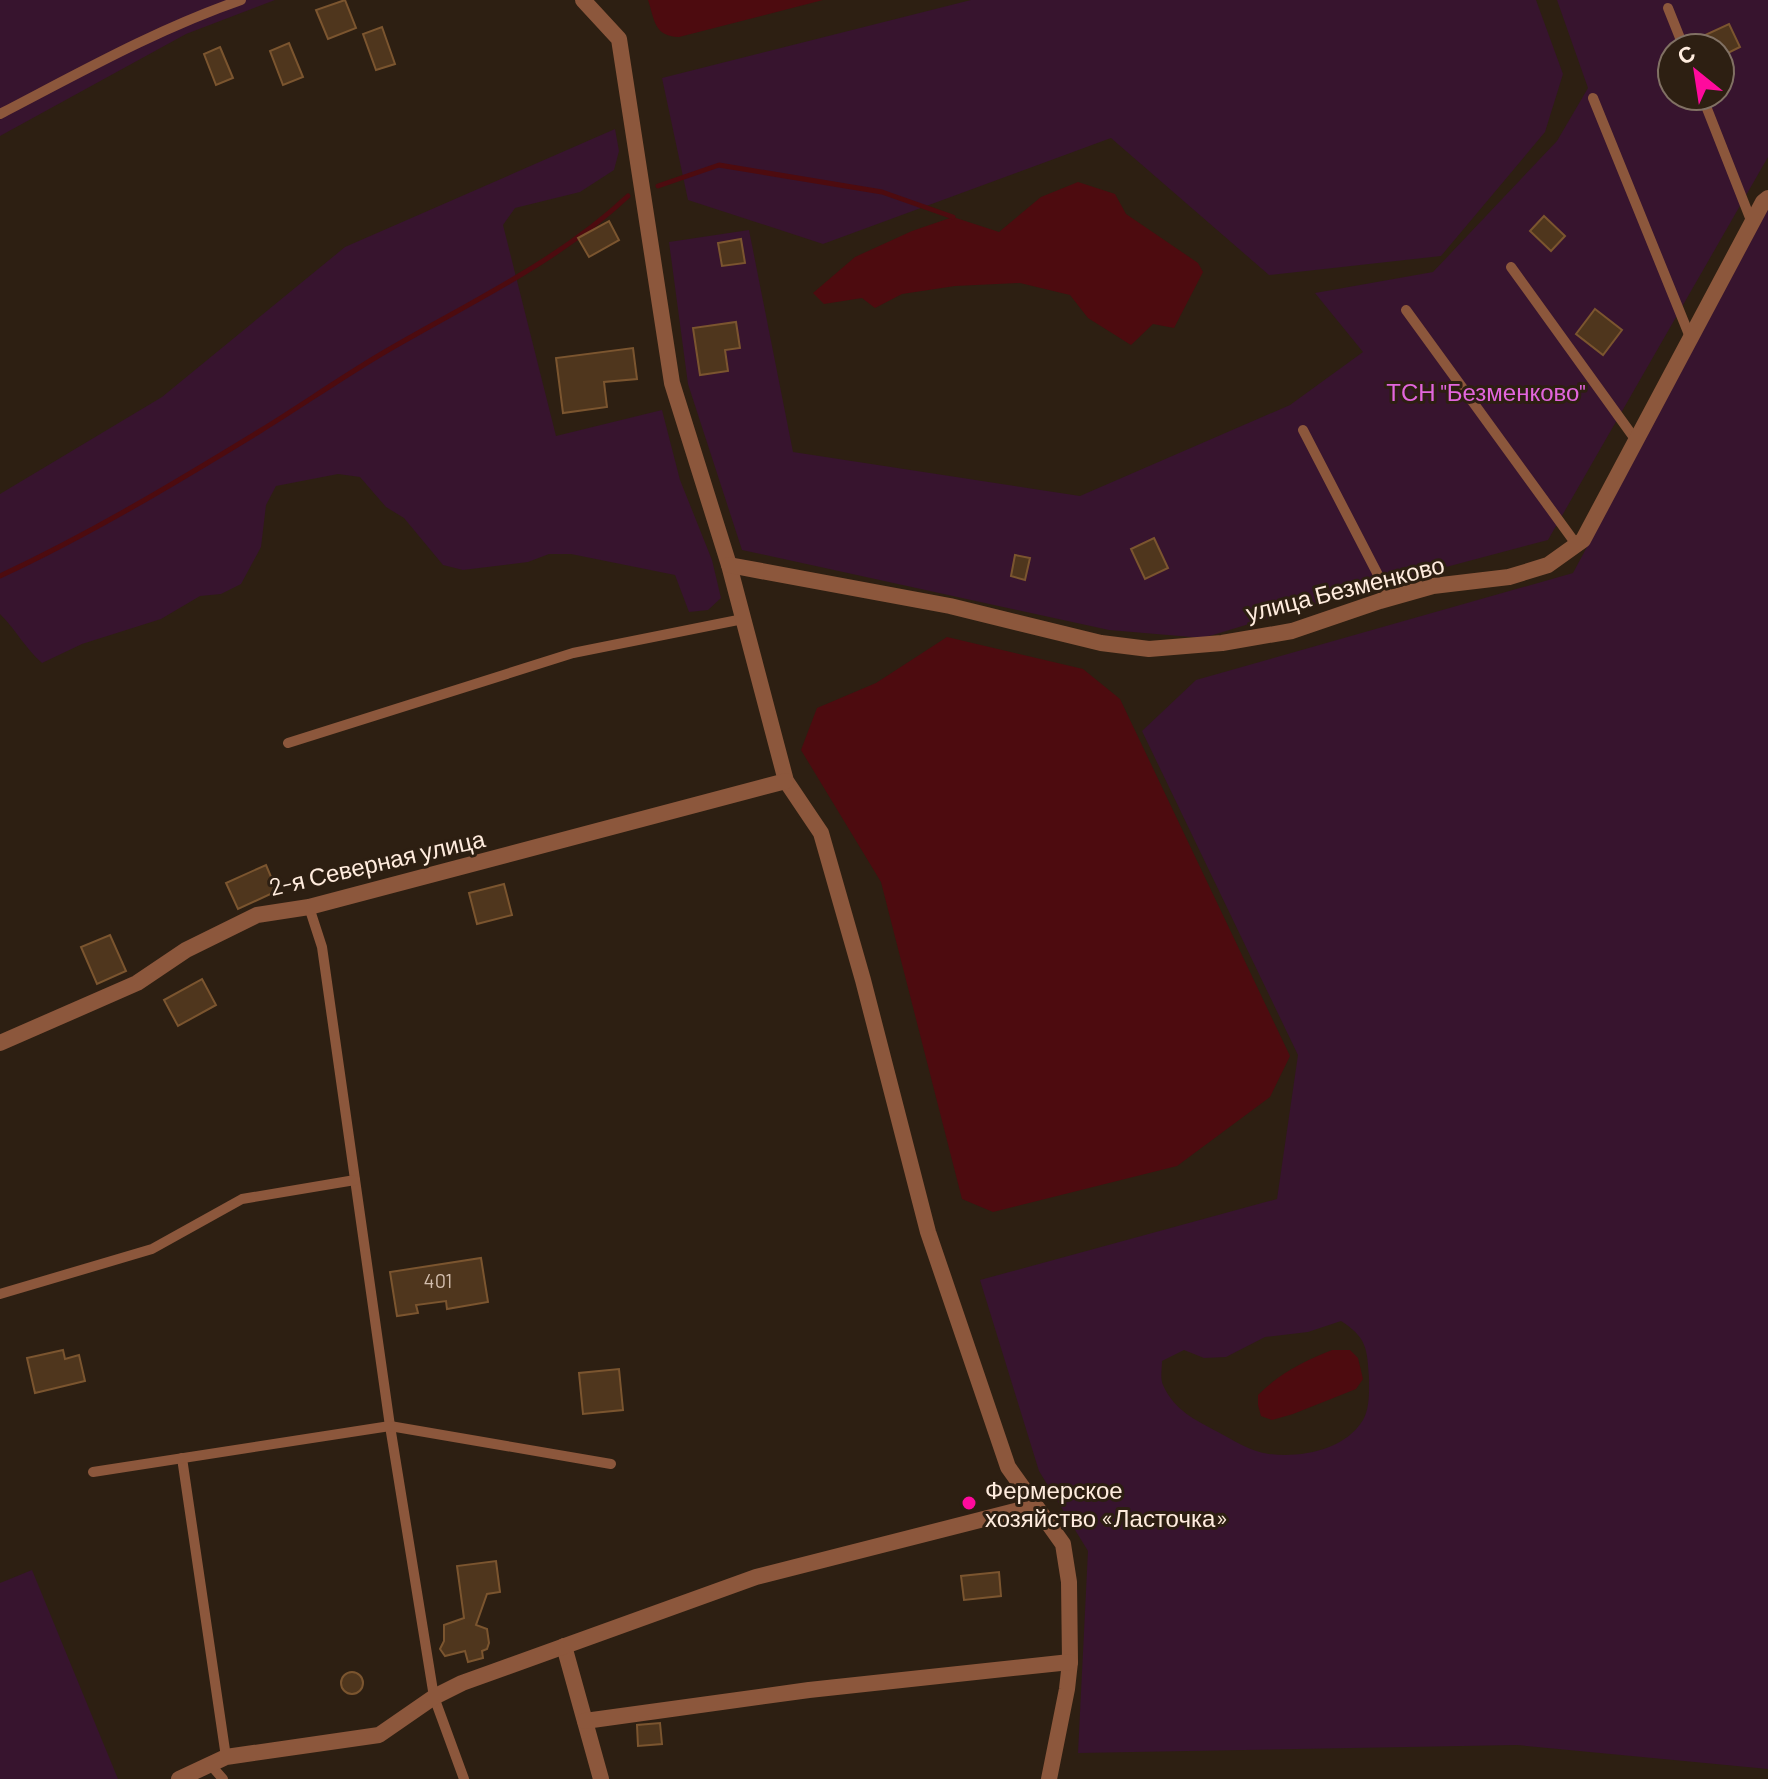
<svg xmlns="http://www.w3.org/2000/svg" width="1768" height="1779" font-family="Barlow,sans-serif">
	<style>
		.green { fill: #37142e; fill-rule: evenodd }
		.water { fill: #4d0b0f }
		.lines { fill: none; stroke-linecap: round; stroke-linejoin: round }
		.stream { stroke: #4d0b0f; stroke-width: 5 }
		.building { fill: #4f361d; stroke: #7b552f; stroke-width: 2 }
		.service { stroke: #8c573c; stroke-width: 10 }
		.minor { stroke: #8c573c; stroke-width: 16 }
		.poi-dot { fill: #ff0a9d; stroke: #2d1f12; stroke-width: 3 }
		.labels { text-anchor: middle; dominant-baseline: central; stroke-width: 6; stroke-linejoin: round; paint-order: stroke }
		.number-label { font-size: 20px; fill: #d3beae }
		.park-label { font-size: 24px; fill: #e366dd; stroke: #2d1f12 }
		.street-label { font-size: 24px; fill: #ffecde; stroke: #2d1f12 }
		.poi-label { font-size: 24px; fill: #ffecde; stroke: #2d1f12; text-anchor: start }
	</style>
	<rect width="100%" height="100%" fill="#2d1f12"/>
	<g class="green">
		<path d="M0,0h275l-89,34 -186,102z"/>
		<path d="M971,0h565l27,74 -18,58 -104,124 -172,19 -158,-137 -288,106 -135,-44 -26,-122z"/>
		<path d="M1557,0h211v157l-220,383 -177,47 -168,51 -94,-8 -367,-80 -54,-166 -19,-142 80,-12 44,222 287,44 210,-91 73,-53 -48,-59 118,-21 124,-131 31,-53zM1672,48h48v48h-48z"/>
		<path d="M615,129l4,22 -5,19 -34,22 -65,16 -12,17 53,211 106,-26 18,70 32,80 9,38 -13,12 -19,2 -14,-37 -104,-21h-22l-21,8 -65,8 -20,-5 -39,-47 -18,-11 -26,-30 -22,-3 -62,12 -10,19 -5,42 -20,37 -20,10 -21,2 -39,23 -79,25 -40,19c-17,-15 -26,-33 -42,-49v-120l162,-97 183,-150z"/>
		<path d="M1768,209v1560l-251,-24 -439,8 10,-202 -49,-80 -59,-191 297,-81 21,-144 -156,-324 54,-51 377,-107zM1341,1321c26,17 26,27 28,57 0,13 1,30 -6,42 -18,30 -62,38 -94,34 -18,-2 -36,-14 -51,-22 -23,-12 -44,-22 -55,-47 -3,-7 -1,-16 -1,-24l22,-11 20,8 22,-1 39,-20 43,-5z"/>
		<path d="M32,1570l86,209h-118v-196z"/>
	</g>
	<g class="water">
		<path d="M648,0h175l-144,37c-25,-1 -24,-16 -31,-37z"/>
		<path d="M1078,182l37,12 11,20 72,49 5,9 -29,56 -21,-4 -22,21 -43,-27 -18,-23 -50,-12 -65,3 -53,8 -27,14 -13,-10 -38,6 -11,-11 42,-36 57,-26 41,-14 46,15 42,-35z"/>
		<path d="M947,637l136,32 37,30 170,357 -20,41 -93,69 -184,46 -31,-13 -81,-317 -80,-132 16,-42 59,-25z"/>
		<path d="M1332,1350h18l8,8 5,21 -7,10 -63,25 -21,6 -11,-4 -3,-11v-10c22,-22 46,-34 74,-45z"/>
	</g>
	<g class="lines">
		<g class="stream">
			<path d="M658,186l61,-21 163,27 71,25"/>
			<path d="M0,576c90,-42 175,-93 260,-145 39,-24 78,-51 118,-75 84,-50 178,-92 250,-160"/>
		</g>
	</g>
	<g class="building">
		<path d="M345,0l11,28 -28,11 -12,-29z"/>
		<path d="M1729,24l11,23 -20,10v-9h-28l-2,-6z"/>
		<path d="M382,27l13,37 -19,6 -13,-36z"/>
		<path d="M289,43l14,34 -20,8 -13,-34z"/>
		<path d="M220,47l13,31 -17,7 -12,-31z"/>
		<path d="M1544,216l21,20 -14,15 -21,-20z"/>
		<path d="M609,221l10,19 -30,17 -11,-19z"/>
		<path d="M741,239l4,24 -23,3 -4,-23z"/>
		<path d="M1595,309l27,21 -19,25 -27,-21z"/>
		<path d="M736,322l4,26 -15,2 3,21 -28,4 -7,-47z"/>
		<path d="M633,348l4,31 -33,3 3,25 -44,6 -7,-55z"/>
		<path d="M1154,538l14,30 -23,11 -14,-30z"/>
		<path d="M1015,555l15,3 -5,22 -14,-4z"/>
		<path d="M266,865l11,26 -39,18 -12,-26z"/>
		<path d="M504,884l8,31 -35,9 -8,-31z"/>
		<path d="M110,935l16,36 -29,13 -16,-37z"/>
		<path d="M202,979l14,26 -38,21 -14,-26z"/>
		<path d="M481,1258l7,44 -41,7 -1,-8 -30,4 2,8 -21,3 -7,-44z"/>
		<path d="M63,1350l2,9 14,-4 6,26 -50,12 -8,-35z"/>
		<path d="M619,1369l4,41 -40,4 -4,-41z"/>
		<path d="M496,1561l4,31 -13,2 -11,31 11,4 2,14 -2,6 -5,2 1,7 -15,4 -3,-11 -20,5 -5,-7 4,-8v-16l20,-7 -7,-52z"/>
		<path d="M999,1572l2,24 -37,4 -3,-24z"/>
		<circle cx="352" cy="1683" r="11"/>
		<path d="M660,1723l2,21 -24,2 -1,-21z"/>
	</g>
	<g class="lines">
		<g class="service">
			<path d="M1668,8l16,40"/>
			<path d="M1702,96l50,127"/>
			<path d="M1593,98l97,239"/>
			<path d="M0,114c79,-41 157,-85 241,-114"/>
			<path d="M1511,267l124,172"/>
			<path d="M1406,310l170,234"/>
			<path d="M1303,430l87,168"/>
			<path d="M288,743l285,-90 170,-34"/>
			<path d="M309,907l13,40 68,479 44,271 30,82"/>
			<path d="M0,1294l152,-45 90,-50 113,-19"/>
			<path d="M182,1458l44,299"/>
			<path d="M93,1472l297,-46 221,38"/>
			<path d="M209,1763l14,16"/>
		</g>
		<g class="minor">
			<path d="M583,0l36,39 53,344 57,182 57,216 35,52 42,147 65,252 80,235 55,77 6,38 1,80 -3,27 -18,90"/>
			<path d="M729,565l221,41 151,37 48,6 73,-6 70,-12 88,-30 53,-15 76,-9 39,-12 35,-25 180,-338 5,-4"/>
			<path d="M0,1043l137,-60 49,-33 71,-35 52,-8 477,-126"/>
			<path d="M564,1646l37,133"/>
			<path d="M585,1721l224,-31 261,-28"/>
			<path d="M179,1779l47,-22 153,-22 55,-38 28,-14 294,-106 279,-71"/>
		</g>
	</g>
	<circle class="poi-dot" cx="969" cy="1503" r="8"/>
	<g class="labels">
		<g class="number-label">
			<text x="438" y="1280">401</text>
		</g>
		<g class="park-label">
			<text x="1486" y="391">ТСН "Безменково"</text>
		</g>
		<g class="street-label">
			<text transform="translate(1345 588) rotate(-14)">улица Безменково</text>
			<text transform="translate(377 862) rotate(-13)">2-я Северная улица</text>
		</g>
		<g class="poi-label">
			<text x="985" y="1489">Фермерское<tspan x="985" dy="28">хозяйство «Ласточка»</tspan></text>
		</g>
	</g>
	<g transform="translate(1696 72) rotate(330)"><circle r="38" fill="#2d1f12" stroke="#817164" stroke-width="2"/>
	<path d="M0-6L14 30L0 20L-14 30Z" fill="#ff0a9d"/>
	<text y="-12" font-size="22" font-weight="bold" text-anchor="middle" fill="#ffecde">С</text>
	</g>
</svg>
